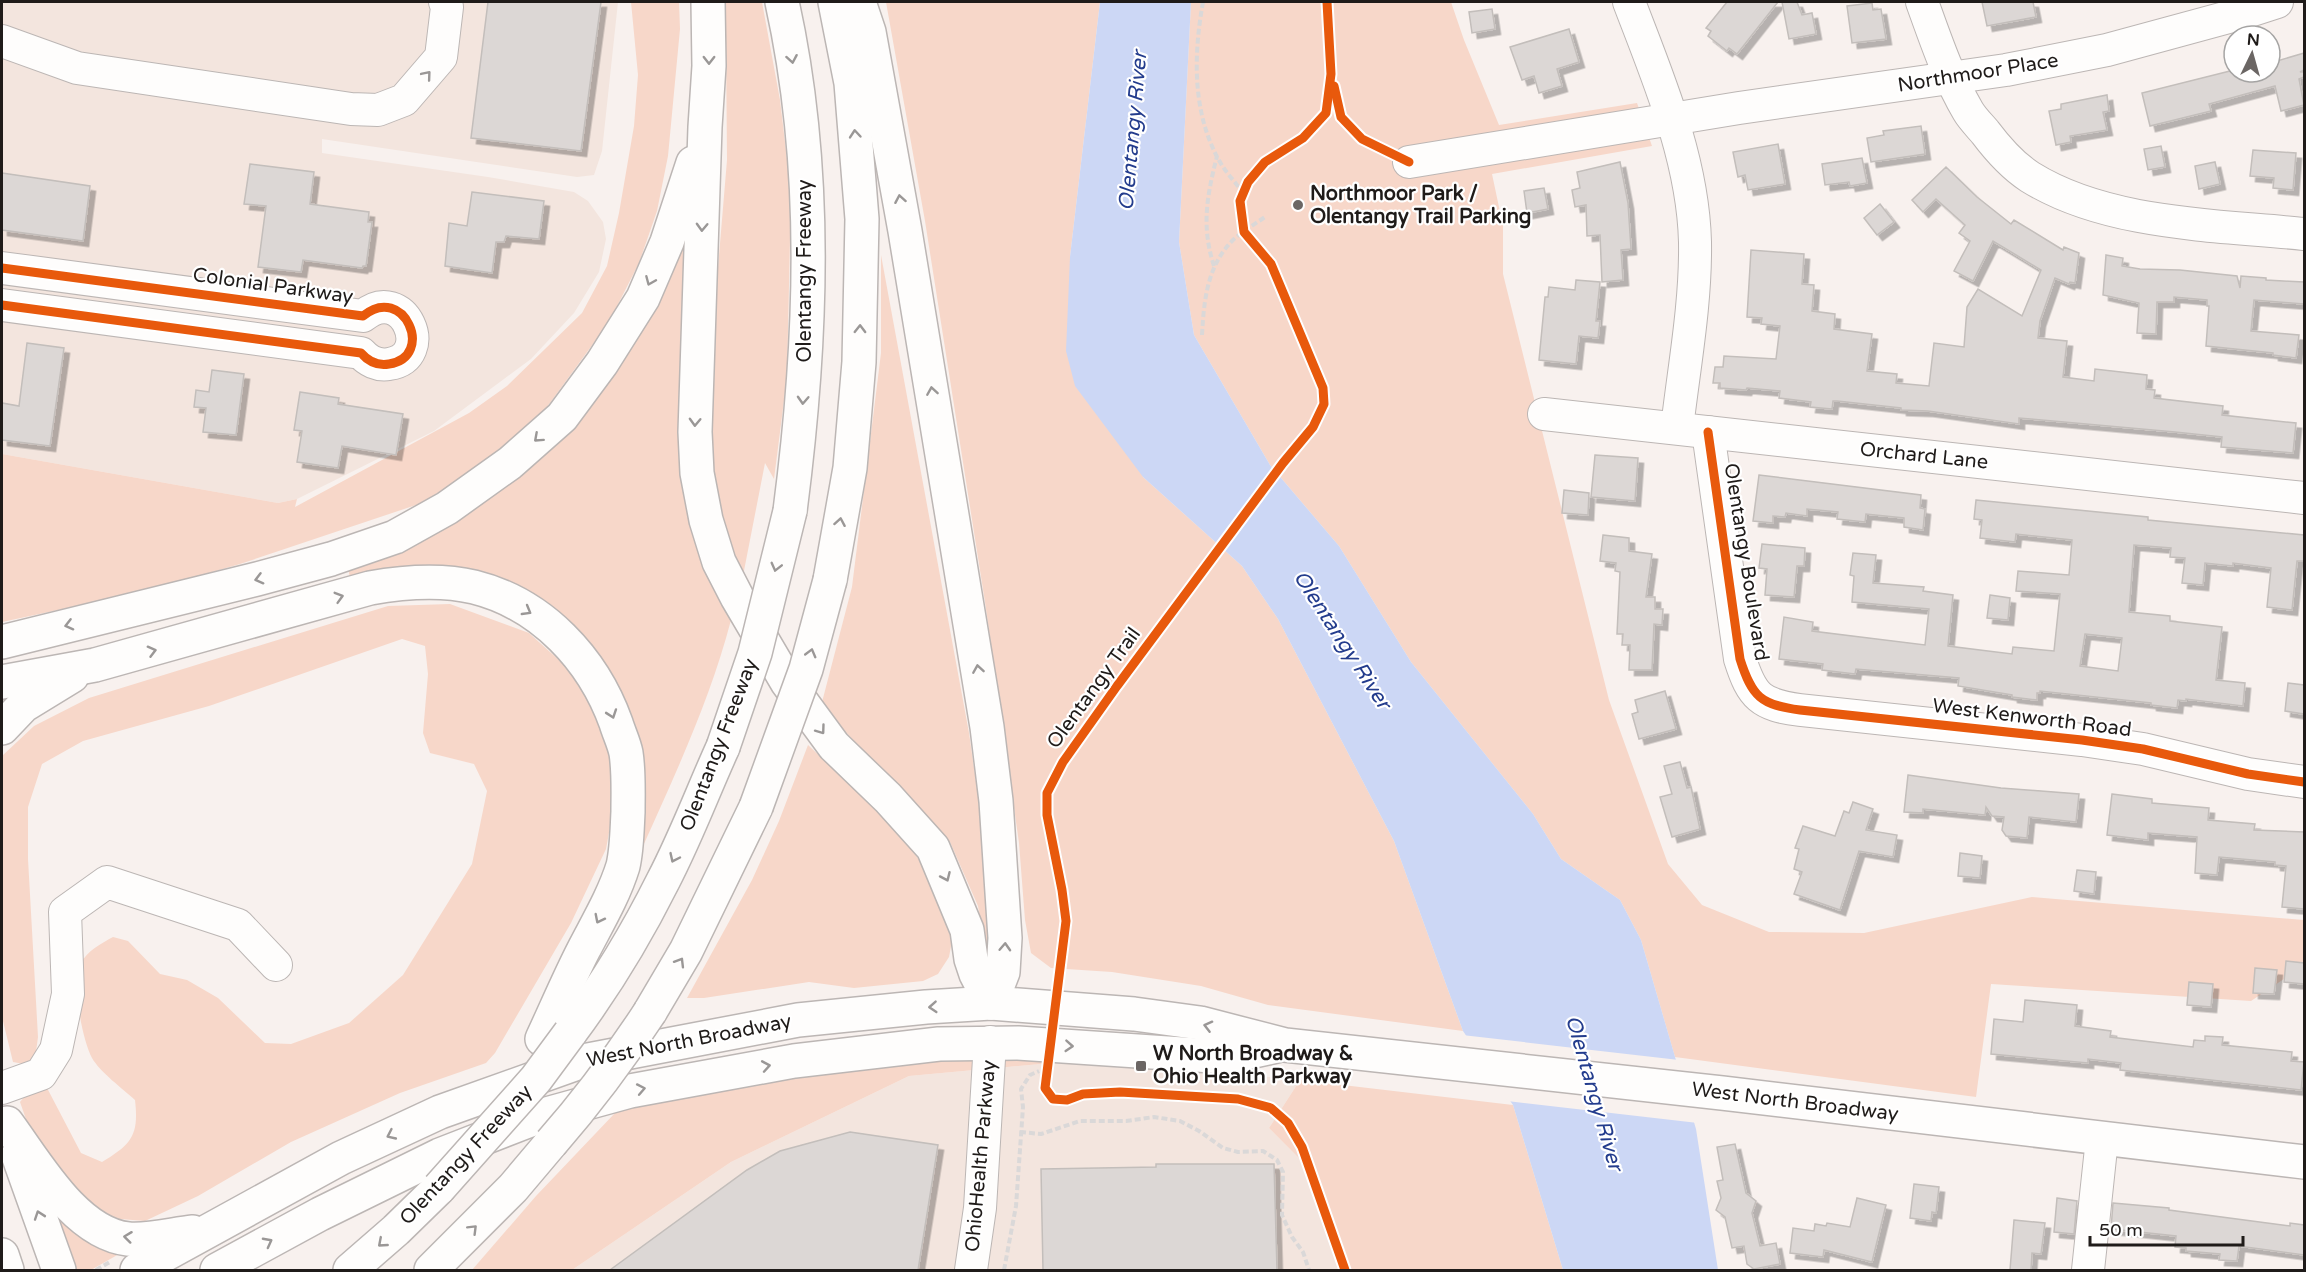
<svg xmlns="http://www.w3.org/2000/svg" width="2306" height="1272" font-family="'Varela Round',sans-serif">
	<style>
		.built { fill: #f3e5de }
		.green { fill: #f7d7c9 }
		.water { fill: #ccd7f5 }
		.pier { fill: #f8f1ee }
		.building { fill: #dcd7d5; stroke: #c3bebb; stroke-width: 1.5; fill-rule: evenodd; filter: url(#shadow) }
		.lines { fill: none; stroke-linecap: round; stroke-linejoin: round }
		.minor-casing { stroke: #bcb6b4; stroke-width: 34 }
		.major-casing { stroke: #bcb6b4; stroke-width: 36 }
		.highway-casing { stroke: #bcb6b4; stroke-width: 36 }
		.path { stroke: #dad8d8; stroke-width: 4; stroke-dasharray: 6 3; stroke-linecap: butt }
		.minor { stroke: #fefdfc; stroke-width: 32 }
		.major { stroke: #fefdfc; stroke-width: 33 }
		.highway { stroke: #fefdfc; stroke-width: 33 }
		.highway-bridge-casing { stroke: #bcb6b4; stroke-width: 36; stroke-linecap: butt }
		.highway-bridge { stroke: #fefdfc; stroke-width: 33 }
		.cycleway-casing { stroke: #fff; stroke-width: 13 }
		.cycleway { stroke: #e8590c; stroke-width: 9 }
		.oneway { stroke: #9a9796 }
		.poi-dot { fill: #6b6664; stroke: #fff; stroke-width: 2 }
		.labels { text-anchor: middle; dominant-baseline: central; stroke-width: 4.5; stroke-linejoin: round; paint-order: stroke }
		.street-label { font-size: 20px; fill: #1f1b19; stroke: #fff }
		.poi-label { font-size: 20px; font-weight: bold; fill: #1f1b19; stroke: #fff; text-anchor: start }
		.water-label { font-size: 21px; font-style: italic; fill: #233c8d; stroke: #fff }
	</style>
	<defs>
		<filter id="shadow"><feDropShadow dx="5.5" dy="5.5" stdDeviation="0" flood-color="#0004"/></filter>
	</defs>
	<rect width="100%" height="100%" fill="#f8f1ee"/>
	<g class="built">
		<path d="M2,2h616l-16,149 -8,24 -17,2 -255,-38v14l166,24 86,15 14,9 15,21 3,17 -7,33 -25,41 -43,46 -97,72 -137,68 -19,4 -276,-49z"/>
		<path d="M1094,1059l206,21 -31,48 36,35 25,53 8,54h-766l159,-108 178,-86z"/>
	</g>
	<g class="green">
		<path d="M631,2h48l1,27 -12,127 -11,55 -18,52 -30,59 -70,96 -65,51 -52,34 -182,61 -98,28 -140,30v-168l276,49 19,-4 -2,8 174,-94 38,-27 75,-73 25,-47 12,-53 15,-87 4,-51z"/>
		<path d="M722,2h40l18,98 11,93 -4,184 -13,102 -9,-16 -23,118 -17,-41 -12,-57 -7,-72 21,-251 -1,-118z"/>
		<path d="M886,2h214l-30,255 73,220 99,89 36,53 116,222 69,190 -195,-26 -67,-19 -89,-14 -61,-4 -20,-15 -6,-33 -6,-77 -34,-241 -60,-381z"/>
		<path d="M1191,2h260l13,38 35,85 138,-22 15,43 -160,28 11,52v48l106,426 59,164 34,41 67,27 95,1 168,-36 272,23v53h-11l-42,28 -260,-17 -15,113 -301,-40 -34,-117 -21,-40 -59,-41 -28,-45 -122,-152 -72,-116 -69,-81 -76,-130 -15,-93z"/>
		<path d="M686,220l2,102 43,298c-21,81 -58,159 -92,235l-16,-155 -25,-46 -31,-31 -47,-32 -170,-12 -2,-12 209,-126 69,-84 40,-81z"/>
		<path d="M881,255l88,478 20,140 2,71 -7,-1 -6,-37 -28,-64 -129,-136 31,-119 29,-234z"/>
		<path d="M450,604l79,29 31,28 23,28 21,40 10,43v33l-8,44 -35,74 -76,130 -9,10 -86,30 -109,49 -93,54 -53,25 -37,-3 -28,-16 -45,-57 -15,-43 14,-17 12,1 35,67 21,9c30,-18 37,-27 33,-62 -12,-11 -35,-28 -43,-42 -10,-19 -21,-76 -11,-95 6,-12 21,-20 32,-26l15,4 32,33 27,6 31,18 47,45 26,1 58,-21 54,-48 69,-111 15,-73 -13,-27 -44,-11 -7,-20 5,-59 -3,-28 -23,-7 -193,67 -126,35 -41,23 -14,43v52l10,178 -3,22 -6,6 -16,-3 -11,-45v-261l32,-30 55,-28 299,-92z"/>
		<path d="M808,745l89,83 27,39 20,45 8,29 -3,16 -11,17 -15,7 -69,7 -45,-6 -105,16h-17l65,-118 27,-59z"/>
		<path d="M1094,1059l-185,17 -178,86 -159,108h-100l64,-74 79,-83 61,-18 230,-35z"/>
		<path d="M1300,1080l213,25 50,165h-225l-8,-54 -25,-52 -36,-36z"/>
		<path d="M41,1187l80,59 -2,8 -28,16h-18z"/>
	</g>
	<path class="water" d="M1100,2h91l-12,240 15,93 76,130 69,81 72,116 122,152 28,45 59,41 21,40 55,189 22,141h-155l-50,-165 -50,-74 -69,-190 -116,-222 -36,-53 -99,-89 -68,-91 -9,-35 4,-94z"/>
	<path class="pier" d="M1462,1035l217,25 19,63 -191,-22z"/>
	<g class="building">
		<path d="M488,2h113l-20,149 -110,-13z"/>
		<path d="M1727,2h51l-41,52 -8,-6 -2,3 -19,-15 3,-5 -5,-3z"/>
		<path d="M1782,2h15l5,13 10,-2 4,21 -27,5z"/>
		<path d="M1982,2h51l3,15 -49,9z"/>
		<path d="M1872,3l1,7 8,-1 5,30 -34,4 -5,-37z"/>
		<path d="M1492,9l3,20 -23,4 -3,-21z"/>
		<path d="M1569,29l10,33 -22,7 5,17 -23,7 -5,-17 -12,4 -12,-33z"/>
		<path d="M2304,53v17l-4,2h4v5l-5,2 5,26 -23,6 -6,-25 -66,18 2,7 -61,15 -8,-33 92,-23v2h36v-9z"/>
		<path d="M2107,95l2,16 -6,1 4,18 -37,6 1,6 -15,3 -7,-34 12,-2v-5z"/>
		<path d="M1921,126l4,28 -54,8 -4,-24 17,-3 -1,-4z"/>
		<path d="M1778,144l7,40 -37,6 -3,-15 -7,2 -5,-25z"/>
		<path d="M2161,146l4,21 -17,3 -4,-21z"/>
		<path d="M2253,150l43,3 -3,37 -20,-2 1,-10 -24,-2z"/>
		<path d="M1862,158l5,25 -17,3 -1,-4 -24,3 -3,-21z"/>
		<path d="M1620,162l8,41 3,46 -10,1 2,30 -21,2 -2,-47 -13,1 -1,-31 -11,2 -3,-17 8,-2 -3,-16z"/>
		<path d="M2215,162l5,22 -21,5 -4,-23z"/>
		<path d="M250,164l64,8 -4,32 59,8 -1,10h4l-6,44h-3l-1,2 -59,-8 -2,12 -43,-5 8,-61 -22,-2z"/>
		<path d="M1946,167l31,30 34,27 3,-4 49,30 1,-3 15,6 -4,30 -5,-1 -1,2 -14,-6 -15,43 -2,17 29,3 -4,36 31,4 1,-12 52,6 -1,14 9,1 -1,8 69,8 -1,9 74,8 -3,30 -72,-6 1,-10 -47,-5 -156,-14v6l-91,-13 -27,-1v-2l-64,-7h-4l-1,8 -22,-2 1,-5 -32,-4 1,-7 -33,-3 -1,2 -26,-2v-5h-7l2,-16h8l1,-11 52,3 4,-33 -19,-2 1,-6 -15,-1 4,-67 53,4 -2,30 12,1 -2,26 23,3 -1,15 38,5 -5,37 30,3 -1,9 33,3 5,-43 30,4 3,-40 11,-18 44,27 19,-46 -48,-29 -20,40 -19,-10 16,-30 -11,-8 6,-8 -29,-26 -13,13 -11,-12z"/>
		<path d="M2,173l88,13 -7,55 -81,-11z"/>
		<path d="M1544,188l4,21 -21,4 -3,-22z"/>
		<path d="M472,192l72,9 -5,38 -33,-3 -2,6h-8l-4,31 -47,-7 4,-43 18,3z"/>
		<path d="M1880,204l14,18 -17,13 -13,-17z"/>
		<path d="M2106,255l17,3 -1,8 18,3 40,1 57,6 3,12 1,-12 25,2v2l38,2v22l-50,-4 -3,31 48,4 -3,23 -23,-3v-2l-67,-7 3,-40h-2v-6l-33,-3v5h-17l-1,32 -19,-1 2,-30 -36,-8z"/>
		<path d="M1576,280l24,2 -4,39h4l-2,17 -19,-2 -3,28 -37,-4 6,-63h3l1,-10 26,3z"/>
		<path d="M27,343l37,5 -14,98 -48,-6v-37l17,3z"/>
		<path d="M212,370l32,4 -8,61 -33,-3 3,-24 -12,-1 2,-17 13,2z"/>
		<path d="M300,392l39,6 -1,6 65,10 -7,41 -54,-9 -4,22 -41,-6 5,-31 -8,-1z"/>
		<path d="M1595,455l43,3 -3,43 -44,-4z"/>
		<path d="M1759,475l162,20 -1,13 5,1 -2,21 -19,-3v-9l-38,-4 -1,8 -28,-3 1,-7 -31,-3v7l-21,-3 -1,4 -12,-1v7l-20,-2z"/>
		<path d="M1564,490l25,3 -1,22 -26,-2z"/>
		<path d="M1976,500l172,17v3l156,15v26h-7l-5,49 -25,-3 4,-39 -38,-5v3l-28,-3 -2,22 -21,-2 3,-25 -15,-1 1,-9 -37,-3 -5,67 41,4v5l52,6 -6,53 29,3 -2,23 -57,-7v2l-8,-1 -1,8 -26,-3v-2l-111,-12v2h-3v7l-25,-3v-2l-54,-9 1,-8 -103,-9 -1,5 -33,-4 1,-6 -44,-5 5,-42 29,5 -1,9 113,14 4,-36 -77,-7 2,-26 -4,-1 3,-22 23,2 -3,28 51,4 -1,4 30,4 -5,51 64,8 1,-7 41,4 6,-57 -44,-3 2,-20 51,4 3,-35 -56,-6 -1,8 -35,-4 2,-18 -8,-1zM2085,634l37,4 -4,33 -38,-5z"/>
		<path d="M1603,535l26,3v13l23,3 -6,43h9v12h8l-1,16 -8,-1 -2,46h-23l1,-25h-8l1,-11h-6l3,-62 -5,-1 1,-8 -16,-2z"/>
		<path d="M1762,544l43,4 -1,18h-7l-3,31 -29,-2 2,-26 -8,-1z"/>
		<path d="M1990,595l20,3 -2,22 -21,-2z"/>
		<path d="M2288,683l16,2v29l-19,-3z"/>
		<path d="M1665,691l11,38 -37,10 -7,-25 6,-2 -3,-12z"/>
		<path d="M1680,762l7,26 4,-1 9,42 -28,8 -12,-40 12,-3 -8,-28z"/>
		<path d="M1908,775l93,13 78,6 -3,28 -47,-5 -2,21 -21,-2 -4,-6 2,-13 -12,-1 -6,-9 -1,8 -62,-6v4l-19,-1z"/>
		<path d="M2112,794l40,5v4l57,5 -1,12 47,4 -1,6 50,2v77l-22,-2 4,-41 -11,-1v-3l-56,-5 -2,18 -22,-2 2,-36 -49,-4v7l-41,-5z"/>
		<path d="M1853,802l20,7 -7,21 31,5 -4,22 -34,-6 -19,59 -46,-16 8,-22 -8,-3 5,-20 -4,-1 8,-22 32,10 9,-25 5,2z"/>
		<path d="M1960,853l22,3 -2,22 -22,-2z"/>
		<path d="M2077,870l19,2 -2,22 -20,-3z"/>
		<path d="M2286,961l18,2v21l-20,-2z"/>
		<path d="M2255,968l22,2 -3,24 -21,-1z"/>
		<path d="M2189,982l24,2 -2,23 -24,-2z"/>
		<path d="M2025,1000l52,5 -2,21 36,5 -1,6 83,10 1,-7 11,1v-5l18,1 -1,8 70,7 -1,9 13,1 -3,28 -181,-20 1,-7 -33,-4v4l-97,-9 3,-35 29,3z"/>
		<path d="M850,1132l88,13 -20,125h-308l137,-100 33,-19z"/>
		<path d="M1735,1144l11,49 10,8 -4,12 8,33 16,-3 4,21 -26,5 -7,-5 -3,-18 -12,2 -7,-31 -9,-7 5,-12 -4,-17 6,-1 -6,-33z"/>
		<path d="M1156,1164h118l3,106h-234l-2,-101 115,-2z"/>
		<path d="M1914,1184l25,3 -3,26 -4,-1 -1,9 -21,-3z"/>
		<path d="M1857,1198l29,7 -14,57 -48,-12 -1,7 -33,-4 3,-25 21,3 1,-7 11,2 1,-3 23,4z"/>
		<path d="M2057,1198l20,3 -3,33 -20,-2z"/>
		<path d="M2113,1203l56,5v2l121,16v-3l14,2v30l-65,-9 -2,15 -18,-1 1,-6 -34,-3v-3l-11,-1 1,-11 -65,-7z"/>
		<path d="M2014,1220l31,3 -4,31 -9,-1 -1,17h-21z"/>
	</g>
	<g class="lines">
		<g class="minor-casing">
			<g id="minor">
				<path d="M1629,2c29,76 64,157 66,240 1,62 -11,125 -18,186"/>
				<path d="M1922,2c13,36 26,75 46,109 4,7 11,14 17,21 12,16 28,34 45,45 77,48 186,48 274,57"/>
				<path d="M2,41l75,27 274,41 27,1 26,-10 37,-43 6,-50 -2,-5"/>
				<path d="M1409,162l330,-54 267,-38 101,-20 136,-37 34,-11"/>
				<path d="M2,268l361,48c41,-34 73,41 26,48 -11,2 -21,-3 -28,-11l-359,-48"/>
				<path d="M1544,414l760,84"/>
				<path d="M1708,432l32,227c12,38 21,46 60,51l282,30 61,9 105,25 56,8"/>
				<path d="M2,1088l39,-14 15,-24 12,-56 -3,-82 42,-30 131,43 38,40"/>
				<path d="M971,1270l9,-62 10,-166"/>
				<path d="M2088,1270l14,-131"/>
			</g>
		</g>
		<g class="major-casing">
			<g id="major">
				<path d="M7,1123c29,39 68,110 121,116 19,2 46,-5 65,-7"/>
				<path d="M18,1155l41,115"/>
				<path d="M2,1255l5,15"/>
				<path d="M137,1270l204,-112 99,-46 143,-51 215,-41 128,-13 65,-4 143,11 66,9 85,22 437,48 582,69"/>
				<path d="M217,1270l103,-56 120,-59 103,-40 87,-24 164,-30 145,-17 79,-1 209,14 50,-11"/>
			</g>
		</g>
		<g class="highway-casing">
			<g id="highway">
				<path d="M708,2l1,64 -4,61 -10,305 2,41 9,47 13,42 18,35 50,85 47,64 54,52 45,50 34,82 4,29 5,15 15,29"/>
				<path d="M782,2c37,167 30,340 8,509"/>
				<path d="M859,2l10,30 36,199 82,496 9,74 9,137 -2,34 -12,31"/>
				<path d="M830,580l20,-112 9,-106 3,-143 -11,-136 -16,-81"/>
				<path d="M2,642l255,-63 74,-20 64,-22 52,-29 63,-45 52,-46 40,-54 41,-65 24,-56 26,-79"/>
				<path d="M2,682l93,-17 275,-77c34,-6 70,-9 104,-1 68,17 119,72 142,136 3,10 8,20 10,30 3,19 2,40 2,59 -1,18 -1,37 -5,54 -9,29 -25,56 -39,83 -15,29 -28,60 -42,90"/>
				<path d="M2,728l21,-22 49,-30"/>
				<path d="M650,1012l36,-61 70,-144"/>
				<path d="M570,1033c35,-47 67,-100 93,-152 23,-44 40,-90 60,-134"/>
				<path d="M350,1270l46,-40 43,-42"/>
				<path d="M431,1270l82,-82 38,-45"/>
			</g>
		</g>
		<g class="path">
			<path d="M1203,2c-10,55 -11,116 20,165 6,9 14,17 20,26"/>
			<path d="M1214,266c-13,-40 -7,-70 3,-110"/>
			<path d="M1202,335c2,-35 5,-70 32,-96 9,-8 21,-15 31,-22"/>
			<path d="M1020,1132l21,2 39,-13h46l28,-4 26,4 19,10 24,17 15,4 25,-1 14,9 6,12 -1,43 10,22 11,15 6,18"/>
			<path d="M96,1270l14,-8"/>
			<path d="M1004,1270l12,-64 7,-99 -2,-18 9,-14 9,-4"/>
		</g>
		<use href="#minor" class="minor"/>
		<use href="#major" class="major"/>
		<use href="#highway" class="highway"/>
		<g class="highway-bridge-casing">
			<g id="highway-bridge">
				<path d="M723,747l32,-94 35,-142"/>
				<path d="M756,807l50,-138 24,-89"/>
				<path d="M551,1143c36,-41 69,-85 99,-131"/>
				<path d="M439,1188l97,-109 34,-46"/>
			</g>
		</g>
		<use href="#highway-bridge" class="highway-bridge"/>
		<g class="cycleway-casing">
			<g id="cycleway">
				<path d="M1327,2l4,72 -5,39 -23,25 -38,24 -17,20 -8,19 4,31 27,32 52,124 1,16 -11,23 -30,36 -166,223 -54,76 -16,31v22l15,75 4,31 -21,167 8,11 14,1 16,-6 37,-2 118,7 33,9 17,15 14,24 43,123"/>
				<path d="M1334,86l7,31 21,22 47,23"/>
				<path d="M2,268l361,48c41,-34 73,41 26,48 -11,2 -21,-3 -28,-11l-359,-48"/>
				<path d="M1708,432l32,227c12,38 21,46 60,51l282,30 61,9 105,25 56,8"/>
			</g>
		</g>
		<use href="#cycleway" class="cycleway"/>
	</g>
	<defs><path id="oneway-chevron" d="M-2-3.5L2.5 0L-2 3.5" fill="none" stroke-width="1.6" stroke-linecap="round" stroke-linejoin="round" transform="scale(1.5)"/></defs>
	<g class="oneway">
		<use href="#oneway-chevron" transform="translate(792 59) rotate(80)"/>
		<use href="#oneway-chevron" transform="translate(709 60) rotate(90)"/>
		<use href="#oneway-chevron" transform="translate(427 75) rotate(-50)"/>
		<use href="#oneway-chevron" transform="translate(855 134) rotate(-95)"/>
		<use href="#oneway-chevron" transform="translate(900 199) rotate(-100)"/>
		<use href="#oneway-chevron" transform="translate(702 227) rotate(92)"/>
		<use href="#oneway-chevron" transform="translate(650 281) rotate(113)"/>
		<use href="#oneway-chevron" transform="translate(860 329) rotate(-89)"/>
		<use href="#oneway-chevron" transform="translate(932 391) rotate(-99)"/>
		<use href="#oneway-chevron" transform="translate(803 400) rotate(93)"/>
		<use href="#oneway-chevron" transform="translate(695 422) rotate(92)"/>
		<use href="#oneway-chevron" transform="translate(538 438) rotate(138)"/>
		<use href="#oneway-chevron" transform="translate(840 522) rotate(-80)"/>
		<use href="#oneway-chevron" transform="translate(776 567) rotate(104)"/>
		<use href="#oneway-chevron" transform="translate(259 579) rotate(165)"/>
		<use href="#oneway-chevron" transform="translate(339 597) rotate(-16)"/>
		<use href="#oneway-chevron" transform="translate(527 611) rotate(30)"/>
		<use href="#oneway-chevron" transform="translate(69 625) rotate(166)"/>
		<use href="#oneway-chevron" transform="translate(152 651) rotate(-15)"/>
		<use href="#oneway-chevron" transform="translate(811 653) rotate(-75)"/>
		<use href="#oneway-chevron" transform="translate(978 669) rotate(-99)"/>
		<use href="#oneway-chevron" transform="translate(612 714) rotate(71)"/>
		<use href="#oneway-chevron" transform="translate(821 730) rotate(54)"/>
		<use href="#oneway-chevron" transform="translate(674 858) rotate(115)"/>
		<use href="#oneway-chevron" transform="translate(946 877) rotate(66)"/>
		<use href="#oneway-chevron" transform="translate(599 919) rotate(117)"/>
		<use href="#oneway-chevron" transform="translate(1005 947) rotate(-87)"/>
		<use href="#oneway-chevron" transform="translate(680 962) rotate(-59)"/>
		<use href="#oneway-chevron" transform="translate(933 1007) rotate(176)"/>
		<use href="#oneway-chevron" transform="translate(1208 1026) rotate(-166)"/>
		<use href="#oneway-chevron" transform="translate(1069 1046) rotate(4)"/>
		<use href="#oneway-chevron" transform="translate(766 1066) rotate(-10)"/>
		<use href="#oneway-chevron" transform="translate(641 1089) rotate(-11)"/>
		<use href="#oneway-chevron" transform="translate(391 1135) rotate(155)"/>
		<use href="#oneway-chevron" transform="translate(39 1215) rotate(-109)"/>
		<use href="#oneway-chevron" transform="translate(473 1229) rotate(-45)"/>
		<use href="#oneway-chevron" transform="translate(128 1237) rotate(-173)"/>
		<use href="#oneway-chevron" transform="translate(268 1242) rotate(-28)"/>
		<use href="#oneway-chevron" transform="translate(382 1243) rotate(139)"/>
	</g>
	<g class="poi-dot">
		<circle cx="1298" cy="205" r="6"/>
		<rect x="1135" y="1060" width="12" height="12" rx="3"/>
	</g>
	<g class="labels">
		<g class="street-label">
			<text transform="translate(1978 73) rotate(-9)">Northmoor Place</text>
			<text transform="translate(805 271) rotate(-90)">Olentangy Freeway</text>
			<text transform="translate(273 286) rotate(8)">Colonial Parkway</text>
			<text transform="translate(1924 456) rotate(6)">Orchard Lane</text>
			<text transform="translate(1746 562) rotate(81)">Olentangy Boulevard</text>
			<text transform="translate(1094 688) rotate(-54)">Olentangy Trail</text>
			<text transform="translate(2032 718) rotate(7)">West Kenworth Road</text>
			<text transform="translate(719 745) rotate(-69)">Olentangy Freeway</text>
			<text transform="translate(689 1041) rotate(-11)">West North Broadway</text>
			<text transform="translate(1795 1102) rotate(7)">West North Broadway</text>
			<text transform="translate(466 1155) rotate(-47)">Olentangy Freeway</text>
			<text transform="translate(981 1156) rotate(-85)">OhioHealth Parkway</text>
		</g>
		<g class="poi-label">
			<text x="1310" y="194">Northmoor Park /<tspan x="1310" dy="23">Olentangy Trail Parking</tspan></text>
			<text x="1153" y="1054">W North Broadway &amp;<tspan x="1153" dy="23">Ohio Health Parkway</tspan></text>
		</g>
		<g class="water-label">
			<text transform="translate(1133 131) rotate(-85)">Olentangy River</text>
			<text transform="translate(1342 640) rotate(57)">Olentangy River</text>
			<text transform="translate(1594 1093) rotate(74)">Olentangy River</text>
		</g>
	</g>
	<rect width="2306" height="1272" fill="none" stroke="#1f1b19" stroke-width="6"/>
	<g transform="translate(2252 54) rotate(5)"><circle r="28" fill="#ffffff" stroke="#a5a4a3" stroke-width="1.5"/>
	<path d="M0-4.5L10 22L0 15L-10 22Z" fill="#6b6664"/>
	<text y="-9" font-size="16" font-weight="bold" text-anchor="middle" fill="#1f1b19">N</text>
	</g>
	<path d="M2090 1236v9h153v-9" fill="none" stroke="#1f1b19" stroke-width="3"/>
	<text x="2099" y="1236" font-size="18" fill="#1f1b19" stroke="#ffffff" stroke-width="4.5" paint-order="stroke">50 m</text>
</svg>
